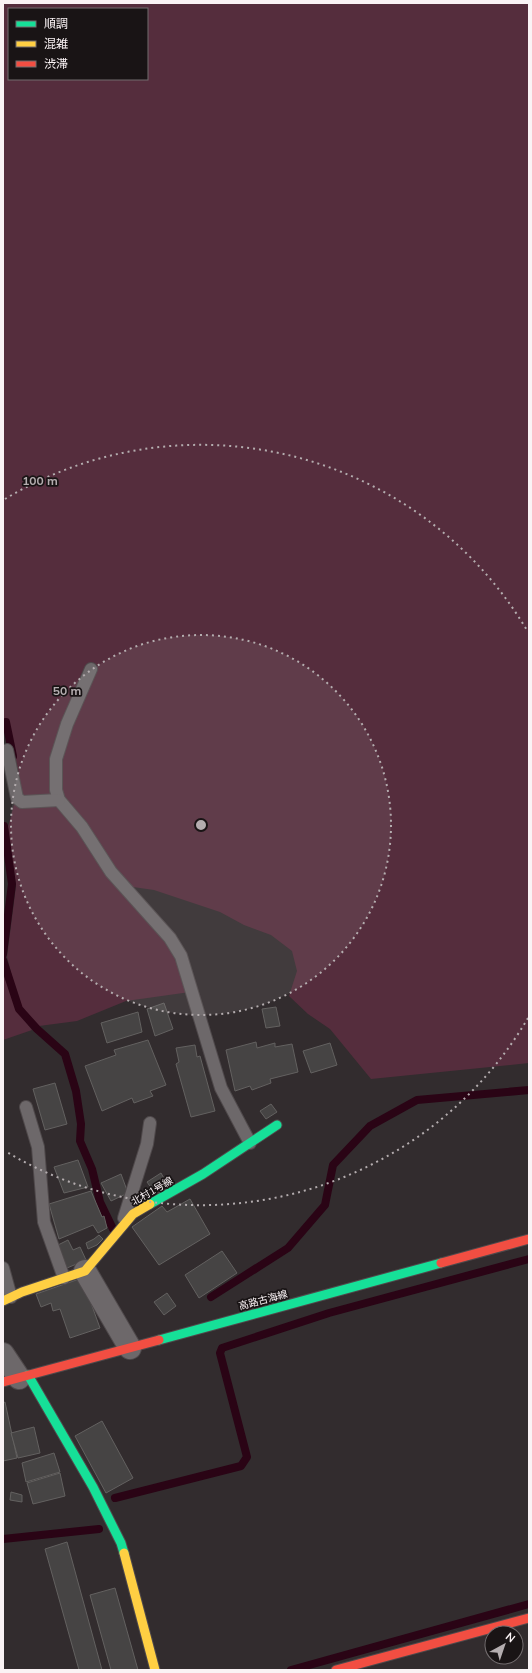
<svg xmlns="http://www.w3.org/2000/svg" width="532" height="1673" font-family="Mulish,'Noto Sans JP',sans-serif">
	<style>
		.green { fill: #552d3d; fill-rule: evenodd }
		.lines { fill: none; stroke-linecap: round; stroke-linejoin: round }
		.stream { stroke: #2a0415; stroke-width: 8 }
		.building { fill: #464444; stroke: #636160 }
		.lane-casing { stroke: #4f494b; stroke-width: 14 }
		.street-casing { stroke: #4f494b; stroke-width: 24 }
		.fast-casing { stroke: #4f494b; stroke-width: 11 }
		.slow-casing { stroke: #4f494b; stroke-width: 11 }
		.jam-casing { stroke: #4f494b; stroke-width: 11 }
		.lane { stroke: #6d686a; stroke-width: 12 }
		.street { stroke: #6d686a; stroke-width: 22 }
		.fast { stroke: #16e098; stroke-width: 9 }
		.slow { stroke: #ffcf43; stroke-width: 9 }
		.jam { stroke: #f24e42; stroke-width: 9 }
		.ring { fill: none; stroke: #b4adaf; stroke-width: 2; stroke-dasharray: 2 4 }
		.labels { text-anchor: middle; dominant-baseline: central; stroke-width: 3.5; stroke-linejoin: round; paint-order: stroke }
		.street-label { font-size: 10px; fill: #faf3f5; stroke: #191415 }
		.centre { fill: #b4adaf; stroke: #191415; stroke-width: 2 }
		.ring-label { font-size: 12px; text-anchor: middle; font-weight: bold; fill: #b4adaf; stroke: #191415; stroke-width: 3.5; stroke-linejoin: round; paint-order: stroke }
	</style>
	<rect width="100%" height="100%" fill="#322c2e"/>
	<g class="green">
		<path d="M3,3h526v1060l-158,16 -41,-50 -22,-15 -19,-18 8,-25 -5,-20 -21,-16 -27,-10 -24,-13 -66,-22 -28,-4 -61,-85 -7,-27 7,-53 -11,75h-35l-16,-78zM9,9h138v70h-138z"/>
		<path d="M15,801h39l117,144 19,47 -64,9 -49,20 -38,5 -19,-19 -13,-50 9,-71 -8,-59z"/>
		<path d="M3,973l14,38 15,19 -29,10z"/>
	</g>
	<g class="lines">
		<g class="stream">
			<path d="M6,722l7,34"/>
			<path d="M3,954l9,-70 -8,-58"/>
			<path d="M3,960l16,49 18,20 28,25 11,37 5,33 -1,17 12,28 8,33 13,27"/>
			<path d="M211,1297l77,-49 37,-43 8,-40 37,-39 47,-26 112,-10"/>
			<path d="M115,1498l126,-32 6,-9 -27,-104 2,-5 107,-35 200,-54"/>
			<path d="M3,1539l96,-10"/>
			<path d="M291,1670l238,-66"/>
		</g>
	</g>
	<g class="building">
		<path d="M164,1003l9,26 -18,7 -8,-27z"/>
		<path d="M276,1007l4,19 -14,2 -4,-19z"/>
		<path d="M138,1012l4,20 -35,11 -6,-20z"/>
		<path d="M148,1040l18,45 -16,6 3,5 -19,7 -2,-5 -30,13 -17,-45 31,-11 -2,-5z"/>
		<path d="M256,1042l1,6 18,-5v4l17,-3 6,28 -28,7 1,4 -19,7 -2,-4 -15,5 -9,-41z"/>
		<path d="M330,1043l7,22 -26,8 -8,-22z"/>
		<path d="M195,1045l2,12 3,-1 15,55 -24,6 -15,-53 3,-2 -3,-14z"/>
		<path d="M55,1083l12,41 -22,6 -12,-41z"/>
		<path d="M271,1104l6,8 -11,7 -6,-8z"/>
		<path d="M78,1160l10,27 -24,6 -10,-26z"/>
		<path d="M161,1173l8,14 -13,8 -9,-13z"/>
		<path d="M121,1174l7,19 -17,8 -10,-18z"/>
		<path d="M91,1191l11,26 2,-1 3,12 -9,5 -5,-8 -34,14 -10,-35z"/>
		<path d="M190,1199l20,35 -51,31 -27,-38 30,-21 5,6z"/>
		<path d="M99,1235l4,4 -6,6 -9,4 -2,-6 8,-4z"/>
		<path d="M68,1240l5,10 7,-3 6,13 -19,8 -9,-23z"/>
		<path d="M222,1251l15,22 -38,25 -14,-23z"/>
		<path d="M82,1278l18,50 -30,10 -10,-29 -7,2 -2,-8 -10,4 -5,-13z"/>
		<path d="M167,1293l9,13 -12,9 -10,-13z"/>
		<path d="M5,1402l12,56 -14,3v-58z"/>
		<path d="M102,1421l31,57 -27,15 -31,-57z"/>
		<path d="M34,1427l6,26 -22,5 -7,-25z"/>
		<path d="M54,1453l6,19 -34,10 -4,-19z"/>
		<path d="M60,1473l5,23 -32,8 -6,-21z"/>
		<path d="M11,1492l11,3v7l-12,-2z"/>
		<path d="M67,1542l35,128h-23l-34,-121z"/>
		<path d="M115,1588l23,82h-27l-21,-75z"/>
	</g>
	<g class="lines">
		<g class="lane-casing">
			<g id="lane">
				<path d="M91,669l-24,55 -11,35v31l3,10 23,27 29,45 59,66 11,18 40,132 29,55"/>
				<path d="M7,750l10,48 5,4 37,-2"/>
				<path d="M26,1107l12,40 6,75 20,56"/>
				<path d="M124,1218l23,-74 3,-21"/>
				<path d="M3,1268l8,29"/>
			</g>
		</g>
		<g class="street-casing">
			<g id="street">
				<path d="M85,1271l45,77"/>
				<path d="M3,1354l16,24"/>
			</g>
		</g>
		<g class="fast-casing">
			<g id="fast">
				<path d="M150,1204l53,-30 74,-49"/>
				<path d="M159,1340l282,-77"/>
				<path d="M28,1375l65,112 28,56 3,10"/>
			</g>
		</g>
		<g class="slow-casing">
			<g id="slow">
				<path d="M3,1301l19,-9 63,-21 48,-57 17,-10"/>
				<path d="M124,1553l31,117"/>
			</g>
		</g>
		<g class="jam-casing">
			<g id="jam">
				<path d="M441,1263l88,-24"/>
				<path d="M3,1382l156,-42"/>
				<path d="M336,1670l193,-52"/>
			</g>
		</g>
		<use href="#lane" class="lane"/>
		<use href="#street" class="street"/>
		<use href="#fast" class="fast"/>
		<use href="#slow" class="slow"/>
		<use href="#jam" class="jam"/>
	</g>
	<circle cx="201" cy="825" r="190" fill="#b4adaf" fill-opacity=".12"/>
	<g class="ring">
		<circle cx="201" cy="825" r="190"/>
		<path d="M528 1018A380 380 0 0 1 5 1151M5 499A380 380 0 0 1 528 632"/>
	</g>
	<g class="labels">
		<g class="street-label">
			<text transform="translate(152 1191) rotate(-30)">北村1号線</text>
			<text transform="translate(263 1300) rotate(-15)">高路古海線</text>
		</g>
	</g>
	<circle cx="201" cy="825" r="6" class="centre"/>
	<g class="ring-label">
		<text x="40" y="485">100 m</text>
		<text x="67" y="695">50 m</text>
	</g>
	<rect width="532" height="1673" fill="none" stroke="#faf3f5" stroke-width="8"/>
	<rect x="8" y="8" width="140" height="72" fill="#191415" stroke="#736d6f"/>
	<rect x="16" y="21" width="20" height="6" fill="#16e098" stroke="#736d6f"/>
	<text x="44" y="28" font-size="12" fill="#faf3f5">順調</text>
	<rect x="16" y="41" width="20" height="6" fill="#ffcf43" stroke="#736d6f"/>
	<text x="44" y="48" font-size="12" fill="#faf3f5">混雑</text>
	<rect x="16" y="61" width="20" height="6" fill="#f24e42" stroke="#736d6f"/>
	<text x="44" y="68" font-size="12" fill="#faf3f5">渋滞</text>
	<g transform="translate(504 1645) rotate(40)"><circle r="19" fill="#191415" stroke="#736d6f"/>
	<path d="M0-3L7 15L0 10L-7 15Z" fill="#b4adaf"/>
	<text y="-6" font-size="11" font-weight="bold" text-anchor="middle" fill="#faf3f5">N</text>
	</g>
</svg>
